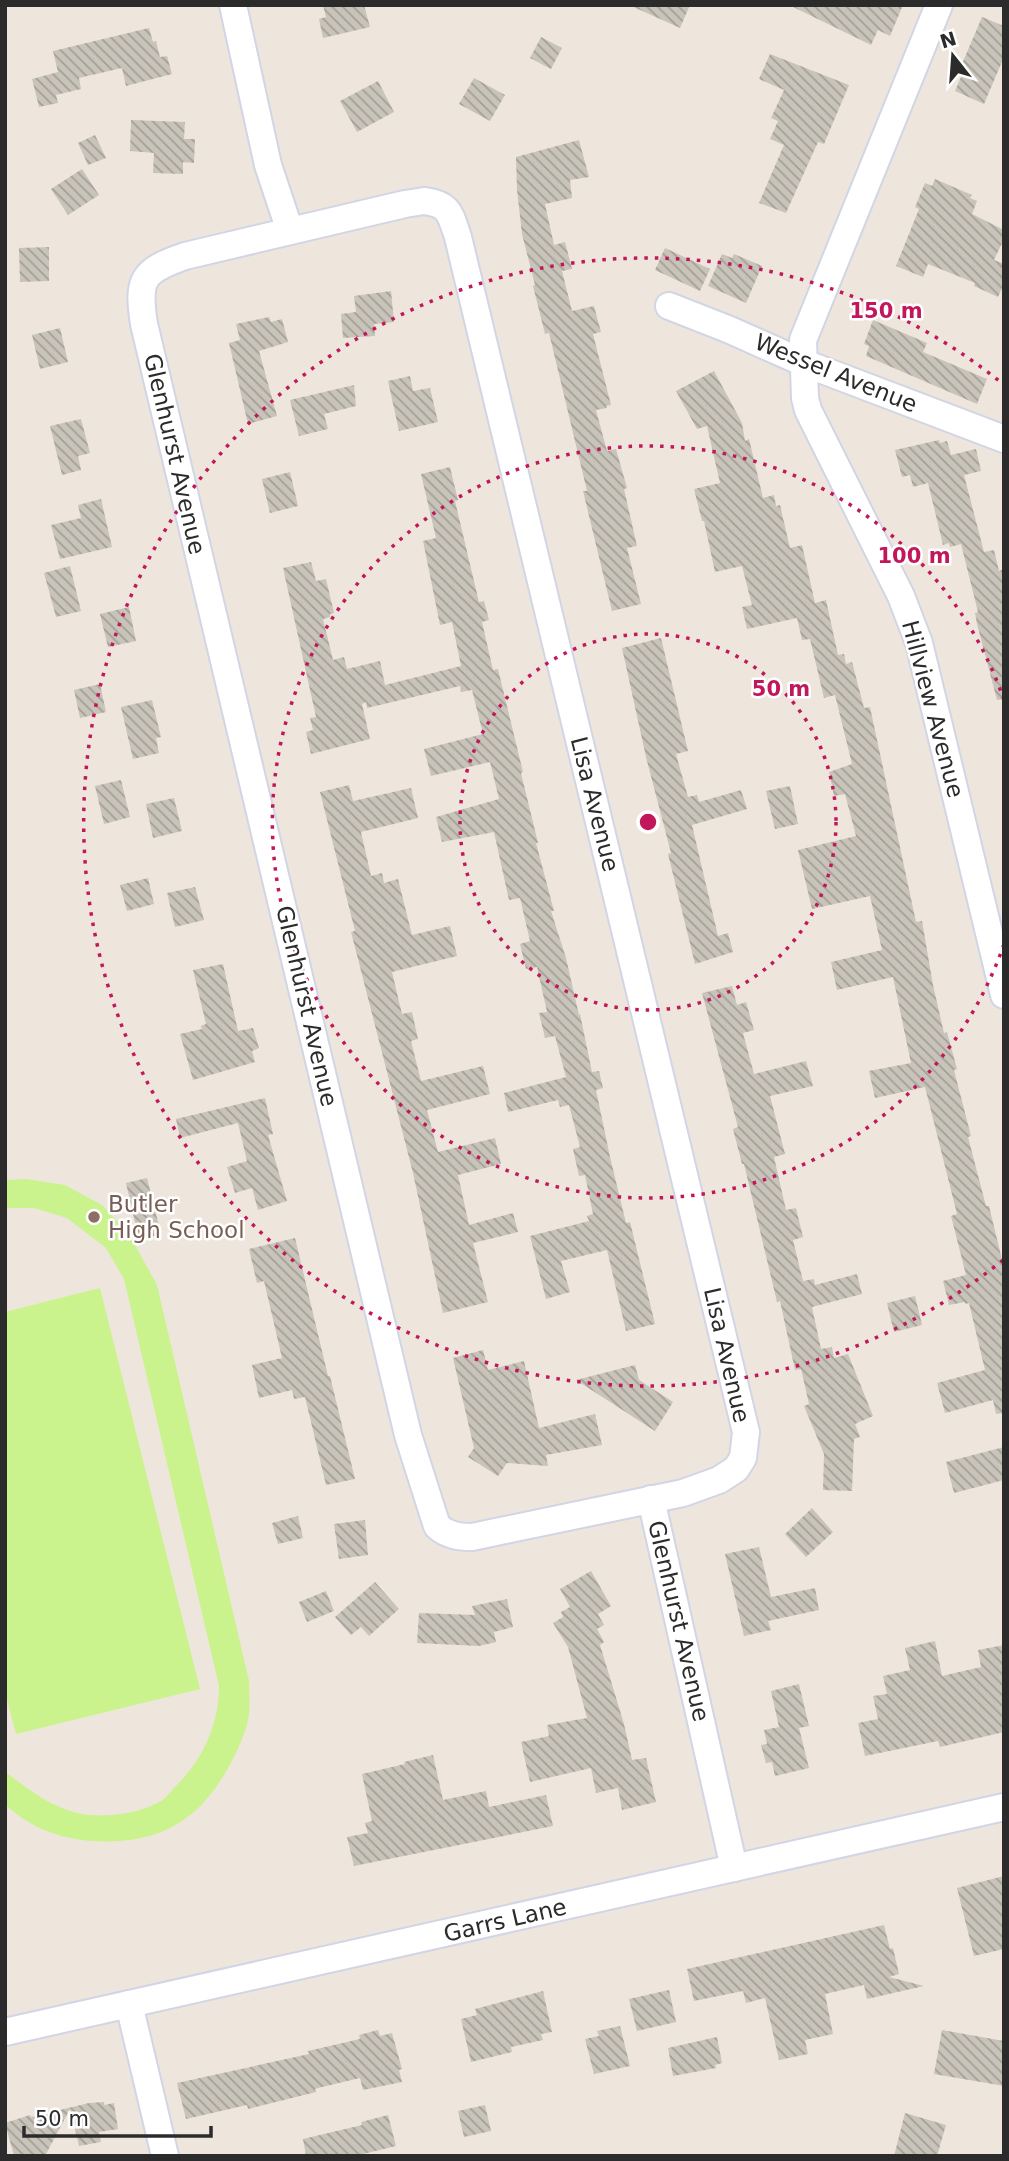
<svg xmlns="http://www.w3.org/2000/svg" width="1009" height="2161" font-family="'DejaVu Sans',sans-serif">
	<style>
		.pitch { fill: #caf38d }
		.building { fill: url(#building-back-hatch) }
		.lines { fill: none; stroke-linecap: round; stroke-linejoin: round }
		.street-casing { stroke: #d1d5e5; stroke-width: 30 }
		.street { stroke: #fff; stroke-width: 26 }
		.ring { fill: none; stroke: #c2185b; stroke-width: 3.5; stroke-dasharray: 3.5 7 }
		.education-dot { fill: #8d6e63; stroke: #fff; stroke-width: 2.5 }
		.labels { text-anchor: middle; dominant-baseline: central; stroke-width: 5; stroke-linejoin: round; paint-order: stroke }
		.street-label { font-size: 23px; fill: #2b2b2b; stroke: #fff }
		.education-label { font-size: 23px; fill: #785e54; stroke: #fff; text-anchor: start }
		.centre { fill: #c2185b; stroke: #fff; stroke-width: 3.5 }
		.ring-label { font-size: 21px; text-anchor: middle; font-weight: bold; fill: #c2185b; stroke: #fff; stroke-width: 5; stroke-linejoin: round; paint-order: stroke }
	</style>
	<defs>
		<pattern id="building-back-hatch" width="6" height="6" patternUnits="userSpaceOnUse" patternTransform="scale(1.75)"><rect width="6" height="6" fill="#c9c4ba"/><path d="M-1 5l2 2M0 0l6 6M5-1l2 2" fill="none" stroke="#a39f97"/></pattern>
	</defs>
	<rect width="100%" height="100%" fill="#eee6dc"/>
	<g class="pitch">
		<path d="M26,1179l39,6 37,20 27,29 28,51 92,396c0,14 2,30 -2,43 -4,15 -11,30 -19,44 -31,56 -73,77 -136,73 -32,-2 -64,-14 -87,-37v-34l3,4c23,17 40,31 69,39 24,6 62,1 84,-12 5,-3 10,-10 15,-15 27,-27 43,-62 43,-100l-95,-407 -18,-31 -39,-30 -33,-10h-29v-28z"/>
		<path d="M100,1288l100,401 -184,45 -11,-42v-380z"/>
	</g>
	<g class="building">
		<path d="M323,5h41l6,22 -47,11 -4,-19 7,-2z"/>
		<path d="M629,5h61l-10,23z"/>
		<path d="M789,5h114l-13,31 -12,-6 -7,15z"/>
		<path d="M982,17l22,9v31l-20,47 -29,-13 11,-26 -4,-1z"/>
		<path d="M149,28l4,14 3,-1 4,16 7,-1 5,18 -46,12 -4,-18 -43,10 2,11 -25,6 2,8 -19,4 -7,-28 26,-7 -5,-21z"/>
		<path d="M541,37l21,11 -11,21 -21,-11z"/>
		<path d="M770,54l79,31 -25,59 -6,-2 -32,71 -27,-10 25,-58 -14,-6 8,-18 -7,-3 13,-28 -25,-11z"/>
		<path d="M474,78l31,17 -15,26 -31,-17z"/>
		<path d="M378,81l16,31 -37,20 -17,-31z"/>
		<path d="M131,120l54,2 -1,17h11l-1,24 -11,-1v12l-30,-1 1,-20 -24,-2z"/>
		<path d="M95,135l11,23 -18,7 -10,-22z"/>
		<path d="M579,140l10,37 -19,3 2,18 -27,6 9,41 11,-3 7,27 -10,2 10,40 22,-5 7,26 -8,2 18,71 -5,1 1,2 -11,2 11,41 9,-2 11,39 -3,1 13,57 -10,2 14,56 -29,7 -29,-120h4l-38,-158 -4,1 -12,-48 2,-1 -13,-51 -5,-44 -1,-33z"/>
		<path d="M82,169l17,26 -31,20 -17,-26z"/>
		<path d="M935,179l37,16 -2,3 7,3 -5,13 32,16v9l-10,21 10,4v20l-6,13 -24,-11 1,-3 -47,-19 -5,13 -27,-11 23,-57 -4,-2 10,-24 7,3z"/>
		<path d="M49,247v34l-29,1 -1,-34z"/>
		<path d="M665,248l45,21 -10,22 -45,-21z"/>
		<path d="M722,254l10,4 2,-4 28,12 -16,37 -38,-17z"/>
		<path d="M391,291l3,31 -20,2 1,12 -32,2 -2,-24 15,-2 -2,-16z"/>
		<path d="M269,317l2,5 11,-3 6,23 -29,9 18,65 -29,8 -19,-81 11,-3 -4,-16z"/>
		<path d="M873,320l54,23 -4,9 64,27 -10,25 -111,-48 3,-10 -5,-2z"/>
		<path d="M60,328l8,34 -28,7 -8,-34z"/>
		<path d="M714,371l28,52 3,18 4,-2 14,59 11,-3 2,11 4,-1 10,43 12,-3 13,58 11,-3 12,55 6,-1 2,10 6,-2 12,46 6,-1 46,215 6,-1 11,64 11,48 3,-1 10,37 -3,1 17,66 -3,1 18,69h3l15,62v145l-8,1 -3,-14 -48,13 -8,-30 48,-13 -16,-67 -4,1v-2l-16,3 -6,-24 23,-6 -15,-59 6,-2 -32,-127 -50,11 -6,-27 42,-8 -18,-86 -56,13 -6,-28 51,-12 -12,-54 -58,13 -14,-59 58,-14 -11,-42 -11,2 -5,-24 23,-8 -17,-69 -11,3 -14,-59 -8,1 -5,-22 -50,11 -5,-22 10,-2 -10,-39 -27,6 -11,-51h-2l-8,-32 26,-6 -13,-57 -10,3 -21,-38z"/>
		<path d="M410,376l3,15 17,-3 8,34 -39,9 -11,-50z"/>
		<path d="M354,385l2,21 -32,8 4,15 -29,7 -9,-36z"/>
		<path d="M81,419l9,34 -12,3 3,14 -19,5 -12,-49z"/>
		<path d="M939,440l1,3 7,-2 4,14 25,-6 5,22 -17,4 20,77 10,-2 5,21 5,-2v130l-7,1 -20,-76 -2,-11 3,-1 -17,-68 -11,3 -1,-4 -6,2 -15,-62 -15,4 -3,-12 -8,2 -7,-27z"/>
		<path d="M450,467l8,33 -3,1 24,101 5,-1 5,19 -7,2 11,48 5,-1 25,103 -2,1 17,70h-2l18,68h-3l15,47 13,57 1,-1 12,58 7,-1 4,17 -7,2 14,67 16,66 4,-1 25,102 -29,7 -19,-81 -46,11 9,31 -24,7 -16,-63 59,-15 -2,-5 6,-2 -8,-39 -6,1 -6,-27 7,-2 -11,-42 -9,2 -2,-7 -50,12 -4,-19 62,-16 -11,-41 -10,2 -6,-25 8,-1 -10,-45 -11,2 -6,-25 10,-3 -10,-43 -11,2 -15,-68 -52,10 -6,-25 63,-18 -9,-37 -59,14 -7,-27 59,-15 -11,-44 -11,2 -1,-6 -93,22 -1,-6 -4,2 8,35 -59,15 -5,-22 7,-2 -3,-12 6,-1 -33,-149 28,-6 5,19 10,-2 8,34 -4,1v3l-7,2 10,41 11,-3 3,12 33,-8 5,24 76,-19 -9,-44 -12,3 -17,-84 13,-3 -15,-64z"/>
		<path d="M290,472l8,34 -28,7 -8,-34z"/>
		<path d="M101,499l11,48 -52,12 -9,-34 30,-7 -3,-13z"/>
		<path d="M70,566l11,45 -25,6 -12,-44z"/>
		<path d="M129,607l7,34 -28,6 -8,-33z"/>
		<path d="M661,638l27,113 -12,3 12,43 9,-2 2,7 42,-12 6,19 -55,16 26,111 10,-3 5,19 -38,12 -27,-110 3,-1 -25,-96 -24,-109z"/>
		<path d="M100,684l6,28 -26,6 -6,-28z"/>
		<path d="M152,700l9,37 -5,1 3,15 -26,6 -12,-52z"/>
		<path d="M121,780l9,37 -26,7 -9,-38z"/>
		<path d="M349,785l4,16 58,-13 7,30 -57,14 10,44 11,-3 2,10 14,-4 14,56 38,-9 7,30 -65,16 10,42 10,-2 6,27 -7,2 10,40 62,-15 7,28 -63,16 11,42 57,-14 6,26 -43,11 11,50 44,-12 5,19 -45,11 15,59 -45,11 -30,-140 -62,-241 4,-1 -35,-139z"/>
		<path d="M790,786l8,38 -23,5 -9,-38z"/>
		<path d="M174,798l8,33 -29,7 -7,-34z"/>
		<path d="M148,878l6,26 -27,7 -7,-26z"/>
		<path d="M195,887l9,33 -29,7 -8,-34z"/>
		<path d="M223,964l15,67 15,-3 6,20 -7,3 3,11 -62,18 -13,-46 22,-5 -1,-3 5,-2 -13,-54z"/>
		<path d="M732,986l5,19 9,-3 8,28 -11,3 11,41 52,-13 7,25 -43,10 15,58 -11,3 12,53 10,-2 7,29 -10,3 10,41 11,-2 1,6 42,-11 5,20 -50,13 9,42 11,-2 2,11 14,-4 25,62 -18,8 5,13 -6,2 -2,52 -29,-1 1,-36 -20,-48 5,-2 -8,-35 -6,1 -15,-69 -3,1 -33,-138h-2l-9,-35 5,-2 -36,-134z"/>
		<path d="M265,1098l8,36 -5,1 19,66 -29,9 -6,-22 -17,5 -8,-26 20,-6 -9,-38 -58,15 -4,-19z"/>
		<path d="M147,1178l14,56 -22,6 -13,-57z"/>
		<path d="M295,1238l33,138h2l25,103 -29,6 -21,-88 -11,2 -2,-9 -33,8 -7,-33 30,-7 -18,-77 -7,2 -8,-34z"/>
		<path d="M915,1296l7,29 -28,7 -7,-29z"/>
		<path d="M483,1350l5,20 36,-9 15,67 56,-14 7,31 -56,10 2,11 -41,-3 -9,13 -30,-19 6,-9 -21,-90z"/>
		<path d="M635,1365l4,15 34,22 -18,29 -79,-51z"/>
		<path d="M1004,1447v33l-50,13 -8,-31z"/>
		<path d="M812,1508l21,24 -27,25 -21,-23z"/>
		<path d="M298,1516l5,22 -25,6 -6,-21z"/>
		<path d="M365,1520l3,35 -29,4 -5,-35z"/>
		<path d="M759,1547l12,50 44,-9 4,22 -51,11 3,9 -27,6 -19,-82z"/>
		<path d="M591,1571l20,35 -13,8 6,11 -7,4 7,13 -4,3 24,79 8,36 14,-2 10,44 -34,8 -4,-22 -22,5 -5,-25 -61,14 -9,-40 28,-6 -2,-11 40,-7 -19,-71 -15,-24 10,-6 -2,-5 9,-5 -10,-18z"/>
		<path d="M375,1582l24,27 -30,27 -8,-9 -10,8 -16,-18z"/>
		<path d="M326,1591l8,20 -27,11 -8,-20z"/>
		<path d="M507,1599l6,28 -19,5 2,10 -17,4 -62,-3 2,-30 56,2 -3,-9z"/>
		<path d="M935,1641l7,35 39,-9 -3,-17 26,-5v87l-64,15 -2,-6 -73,15 -7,-33 20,-4 -5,-23 14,-2 -4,-18 27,-6 -5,-22z"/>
		<path d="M799,1684l10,42 -10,2 10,40 -34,8 -3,-14 -6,1 -5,-18 6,-1 -3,-14 15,-3 -8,-36z"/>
		<path d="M433,1755l10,45 43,-9 3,16 57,-12 7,31 -199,40 -7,-29 21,-4 -3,-10 7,-2 -10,-47 43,-10 -1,-2z"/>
		<path d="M1004,1876v73l-30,7 -17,-68z"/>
		<path d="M884,1925l6,24 3,-1 6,26 -10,3 35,9 -57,13 -3,-14 -39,9 8,40 -28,6 3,14 -29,6 -14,-62 -19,5 -3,-12 -49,10 -7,-32z"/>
		<path d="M669,1990l7,32 -39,9 -8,-32z"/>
		<path d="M543,1991l9,41 -11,2 2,6 -32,7 1,5 -41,10 -10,-43 16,-4 -2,-6z"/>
		<path d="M620,2026l10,40 -36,8 -9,-35 14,-3 -2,-5z"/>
		<path d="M378,2030l2,6 12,-3 10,36 -3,1 3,12 -39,8 -3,-12 -38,9 -7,2 1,3 -68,17 -1,-4 -61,14 -9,-36 132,-29 -1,-3 52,-12 -1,-4z"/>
		<path d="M942,2030l62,11v45l-70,-12z"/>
		<path d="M717,2037l5,26 -7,2 1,3 -43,8 -5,-28z"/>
		<path d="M104,2102v3l10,-2 4,26 -19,3 2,10 -22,4 -9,-37 -24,45 -32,2 -9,-33 25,-8 1,2 58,-14z"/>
		<path d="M485,2105l6,26 -27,6 -6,-26z"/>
		<path d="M905,2113l41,12 -9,31h-43z"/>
		<path d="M388,2115l8,31 -41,10h-49l-3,-17 59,-14 -1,-3z"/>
	</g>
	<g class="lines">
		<g class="street-casing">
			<g id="street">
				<path d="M233,5l35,160 22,66"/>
				<path d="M939,5l-136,335 2,58 3,12 93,186 18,47 85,352"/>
				<path d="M424,201c26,3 26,13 34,36l288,1195 -3,26 -7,11 -17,11 -36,13 -211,44c-14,0 -25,-2 -35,-11l-29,-91 -264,-1111c-7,-45 -2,-53 41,-68l220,-52z"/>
				<path d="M669,306l61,24 74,33 200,76"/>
				<path d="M651,1499l83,369"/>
				<path d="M129,2004l36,152"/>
				<path d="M5,2032l999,-225"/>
			</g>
		</g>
		<use href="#street" class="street"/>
	</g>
	<g class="ring">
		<circle cx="648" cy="822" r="188"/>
		<path d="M1004 944A376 376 0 1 1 1004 700"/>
		<path d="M1003 1260A564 564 0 1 1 1003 384"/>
	</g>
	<circle class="education-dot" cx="94" cy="1217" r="7"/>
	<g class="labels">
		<g class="street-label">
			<text transform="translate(836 373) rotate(22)">Wessel Avenue</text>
			<text transform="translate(175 454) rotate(77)">Glenhurst Avenue</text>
			<text transform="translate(933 709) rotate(75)">Hillview Avenue</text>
			<text transform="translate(595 804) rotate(76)">Lisa Avenue</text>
			<text transform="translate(307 1006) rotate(77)">Glenhurst Avenue</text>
			<text transform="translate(727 1355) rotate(77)">Lisa Avenue</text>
			<text transform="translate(679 1621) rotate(77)">Glenhurst Avenue</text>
			<text transform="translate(505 1920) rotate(-13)">Garrs Lane</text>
		</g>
		<g class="education-label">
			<text x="108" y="1204">Butler<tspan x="108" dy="26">High School</tspan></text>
		</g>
	</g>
	<circle cx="648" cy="822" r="10" class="centre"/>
	<g class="ring-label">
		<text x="886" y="318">150 m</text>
		<text x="914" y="563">100 m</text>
		<text x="781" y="696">50 m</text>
	</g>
	<rect width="1009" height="2161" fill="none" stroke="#2b2b2b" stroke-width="14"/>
	<g transform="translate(953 56) rotate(343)" stroke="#ffffff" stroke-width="5" paint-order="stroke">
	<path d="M0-5L12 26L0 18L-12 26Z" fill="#2b2b2b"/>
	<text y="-10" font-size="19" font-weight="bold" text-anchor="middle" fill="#2b2b2b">N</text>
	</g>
	<path d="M24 2126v10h187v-10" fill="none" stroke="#2b2b2b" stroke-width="3.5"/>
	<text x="35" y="2126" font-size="21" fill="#2b2b2b" stroke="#ffffff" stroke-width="5" paint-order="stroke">50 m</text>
</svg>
